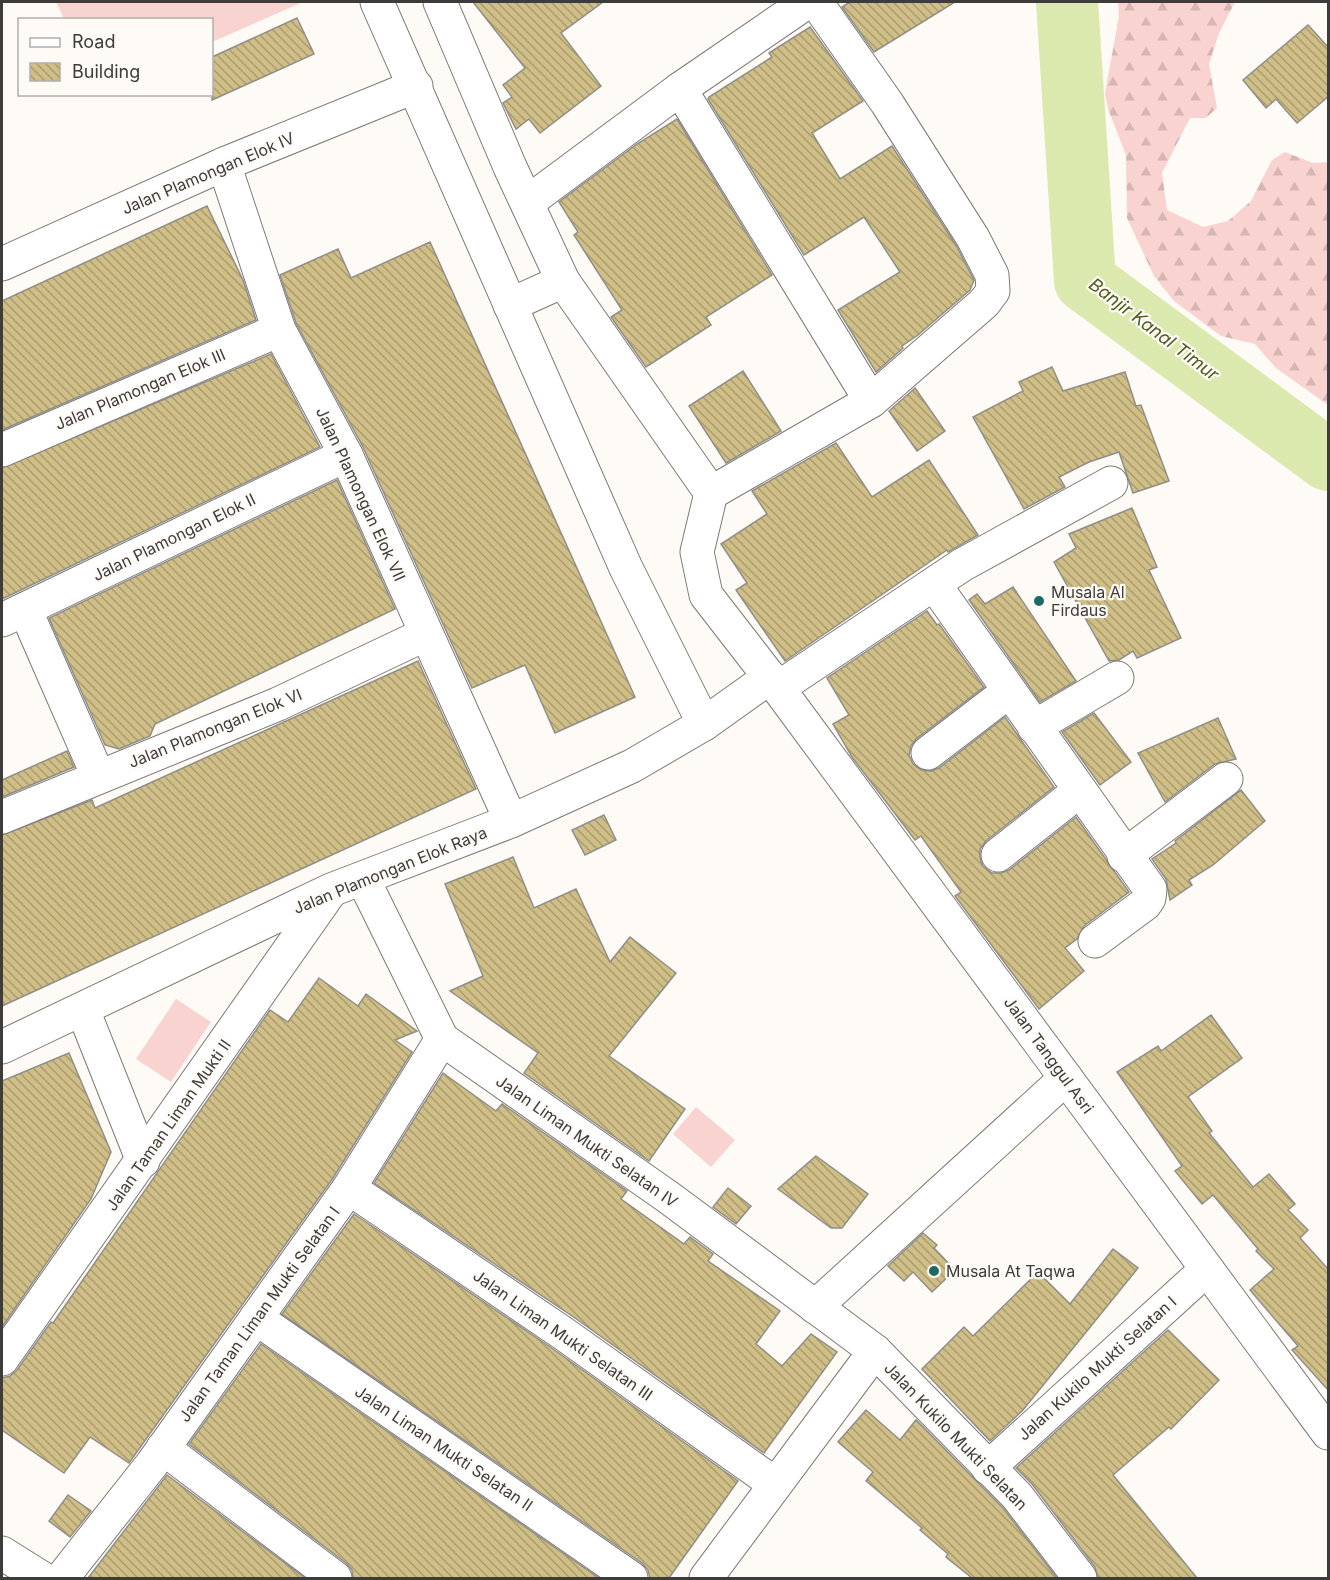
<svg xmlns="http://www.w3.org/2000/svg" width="1330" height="1580" font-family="Inter,sans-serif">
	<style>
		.forest { fill: url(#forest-firs) }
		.pitch { fill: #f9d3d0 }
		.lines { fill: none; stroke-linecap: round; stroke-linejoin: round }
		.river { stroke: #dbe8ae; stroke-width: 62 }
		.building { fill: url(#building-back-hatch); stroke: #908e89; stroke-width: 1.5 }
		.minor-casing { stroke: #7d7975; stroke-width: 35 }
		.minor { stroke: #fff; stroke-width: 33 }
		.poi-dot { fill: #1d6964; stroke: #fefaf6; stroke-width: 2 }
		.labels { text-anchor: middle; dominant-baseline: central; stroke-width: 4.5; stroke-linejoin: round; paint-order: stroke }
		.street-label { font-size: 16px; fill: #3e3c3a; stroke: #fefaf6 }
		.poi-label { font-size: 16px; fill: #3e3c3a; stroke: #fefaf6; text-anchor: start }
		.water-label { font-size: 18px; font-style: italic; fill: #515c1e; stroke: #fefaf6 }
	</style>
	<defs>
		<pattern id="forest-firs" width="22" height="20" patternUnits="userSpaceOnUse" patternTransform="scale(1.5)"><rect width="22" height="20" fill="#f9d3d0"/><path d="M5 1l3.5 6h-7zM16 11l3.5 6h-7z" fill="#d6b6b3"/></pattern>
		<pattern id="building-back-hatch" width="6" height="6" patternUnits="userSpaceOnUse" patternTransform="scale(1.5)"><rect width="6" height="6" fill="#cfbf86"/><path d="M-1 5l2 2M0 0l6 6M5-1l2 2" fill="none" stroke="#a99c6f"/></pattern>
	</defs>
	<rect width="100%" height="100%" fill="#fefaf6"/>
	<path class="forest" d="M1118,2h117l-16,31 -10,31 8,44 -11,10h-16l-28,55 5,37 36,17 25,-6 23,-20 21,-41 13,-8 28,11 15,-1v243l-52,-37 -21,-24 -34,-8 -47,-35 -20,-25 -27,-58 -1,-63 -18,-46 -3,-16 14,-77z"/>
	<g class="pitch">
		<path d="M56,2h247l-91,40v-22l-148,-1z"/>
		<path d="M176,999l35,23 -40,60 -35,-23z"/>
		<path d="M696,1107l39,33 -24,27 -38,-33z"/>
	</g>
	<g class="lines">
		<path class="river" d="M1067,2l18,279 243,179"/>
	</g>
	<g class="building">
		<path d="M473,2h130l-42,31 40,53 -61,47 -11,-14 -13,10 -13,-26 9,-6 -9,-12 22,-17z"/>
		<path d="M850,2h105l-81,50 -32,-45z"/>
		<path d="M297,18l17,36 -102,46v-43z"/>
		<path d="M1308,25l21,23v48l-32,27 -21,-24 -10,9 -23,-28z"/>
		<path d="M810,27l53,74 -51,32 28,46 52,-33 65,101 17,33 -4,10 -52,45 -16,11 1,2 -27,24 -38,-62 62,-38 -36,-55 -60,38 -96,-156 1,-2 63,-40 -3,-4z"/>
		<path d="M677,119l95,156 -66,42 5,8 -65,42 -35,-50 11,-7 -48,-75 4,-3 -19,-30 78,-58z"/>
		<path d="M207,206l36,74 13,40 -254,110v-129z"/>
		<path d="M430,242l205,455 -80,36 -30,-68 -53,23 -109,-241 -67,-124 -16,-48 58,-26 13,29z"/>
		<path d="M271,354l49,93 -318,152v-131z"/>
		<path d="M1052,367l11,24 62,-19 11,34 5,-1 28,76 -36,12 -14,-41 -30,10 -30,15 6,10 -41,22 -51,-92 50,-26 -4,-9z"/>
		<path d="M743,371l38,60 -55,32 -37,-57z"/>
		<path d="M915,388l30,43 -28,20 -28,-40z"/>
		<path d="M836,443l36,54 57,-37 49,75 -30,17 -1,-2 -162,111 -49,-71 11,-7 -26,-39 46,-30 -15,-23z"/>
		<path d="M337,480l58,129 -240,115 -5,12 -31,13 -14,-4 -56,-127z"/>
		<path d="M1132,508l25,59 -8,3 32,68 -44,20 -4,-7 -14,9 -10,1 -55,-99 22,-14 -7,-14z"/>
		<path d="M1013,587l63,94 -36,21 -71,-102 8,-6 8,10z"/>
		<path d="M927,611l10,14 2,-1 45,63 -68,52 -5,7 -2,9 4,9 8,6 10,1 8,-3 66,-51 49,70 -68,54 -6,8v9l3,8 9,7h9l8,-3 67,-53 53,75 -45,34 -7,13 -12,9 19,23 -45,38 -84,-113 6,-4 -40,-56 -6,4 -63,-83 -19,-33 16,-9 -22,-37z"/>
		<path d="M418,661l58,128 -474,217v-171l90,-35 3,8z"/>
		<path d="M1094,713l37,49 -31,23 -38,-53z"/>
		<path d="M1218,718l18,41 -21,5 -50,38 -27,-49z"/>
		<path d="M67,751l7,16 -72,30v-17z"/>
		<path d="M1241,790l24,31 -52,44 -24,15 3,5 -22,15 -4,-21 -14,-20 24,-16 -1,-2z"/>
		<path d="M604,815l12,25 -31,15 -13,-25z"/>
		<path d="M513,857l21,51 42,-19 34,73 20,-25 46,36 -67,83 76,53 -36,52 -125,-88 14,-20 -88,-62 33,-15 -38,-92z"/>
		<path d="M319,978l39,28 8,-12 51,37 -22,9 17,12 -79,126 -204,285 -39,-26 -26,36 -62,-43v-52l8,-2 7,-6 34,-48 2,1 217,-313 18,12z"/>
		<path d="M1211,1015l31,43 -54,39 24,34 -3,2 44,54 16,-13 26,30 -7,6 20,20 -8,8 29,32v121l-37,-41 6,-4 -48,-56 24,-21 -18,-18 2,-2 -45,-54 -11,9 -27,-33 7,-5 -65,-94 41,-26 3,5z"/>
		<path d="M69,1053l42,99 -20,47 -89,128v-246z"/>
		<path d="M443,1073l53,38 6,-7 125,87 -6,8 63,45 6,-7 23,17 -5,7 72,50 -24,33 26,22 29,-32 26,18 -73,101 -189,-135 -201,-135z"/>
		<path d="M816,1156l52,38 -26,34h-11l-53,-39z"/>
		<path d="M728,1188l23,18 -15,18 -23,-17z"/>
		<path d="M354,1214l199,135 185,132 -69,97h-19l-2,-8 -6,-7 -360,-249z"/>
		<path d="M923,1233l14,12 -3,3 21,22 -23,22 -19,-20 -9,9 -16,-15z"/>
		<path d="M1113,1249l25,19 -115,142 -33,31 -68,-72 42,-42 9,9 65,-64 32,32z"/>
		<path d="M1168,1330l51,50 -48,49 -2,-2 -56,48 84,103h-99l-3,-11 -63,-83 -16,-16z"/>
		<path d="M261,1344l338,234h-246l-1,-8 -6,-7 -157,-119z"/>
		<path d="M866,1410l34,30 16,-20 87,88 54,70h-85l-26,-21 2,-3 -28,-24 2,-2 -56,-47 7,-9 -35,-30z"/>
		<path d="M167,1475l138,103h-217z"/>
		<path d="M68,1495l23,16 -21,26 -21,-16z"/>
	</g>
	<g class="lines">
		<g class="minor-casing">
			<g id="minor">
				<path d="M377,2l249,566 78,156"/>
				<path d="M440,2l70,165 53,114 148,212 -14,59 9,43 72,93 550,745"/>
				<path d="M680,89l191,312"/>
				<path d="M224,164l55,166 67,125 165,366"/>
				<path d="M528,202l152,-113 127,-87"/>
				<path d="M2,264l222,-100 192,-78"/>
				<path d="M510,305l53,-24"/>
				<path d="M2,450l277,-120"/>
				<path d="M711,493l160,-92 113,-98 9,-12 -1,-16 -19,-37 -86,-135 -71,-101"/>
				<path d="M934,584l216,305 -1,9 -4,6 -50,37"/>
				<path d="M25,609l73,167"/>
				<path d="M2,620l344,-165"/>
				<path d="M778,688l184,-123 149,-82"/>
				<path d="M1034,727l83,-49"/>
				<path d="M928,753l81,-62"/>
				<path d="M2,817l276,-113 148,-70"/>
				<path d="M998,855l81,-64"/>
				<path d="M1124,856l102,-77"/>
				<path d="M363,879l79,160 226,158 207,154 142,145 63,82"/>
				<path d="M83,1010l60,151"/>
				<path d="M2,1047l329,-157 180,-69 121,-55 72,-42 66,-47"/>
				<path d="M349,1188l215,146 211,150"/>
				<path d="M815,1307l251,-229"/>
				<path d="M256,1318l375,260"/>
				<path d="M2,1359l328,-467"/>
				<path d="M163,1448l172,130"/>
				<path d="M988,1468l219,-199"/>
				<path d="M2,1553l40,25"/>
				<path d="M62,1578l90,-114 197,-276 93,-149"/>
				<path d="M706,1578l169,-227"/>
			</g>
		</g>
		<use href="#minor" class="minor"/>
	</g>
	<g class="poi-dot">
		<circle cx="1039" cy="601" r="6"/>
		<circle cx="934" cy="1271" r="6"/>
	</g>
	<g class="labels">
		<g class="street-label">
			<text transform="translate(208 173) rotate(-23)">Jalan Plamongan Elok IV</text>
			<text transform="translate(140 389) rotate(-23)">Jalan Plamongan Elok III</text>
			<text transform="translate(361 494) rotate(65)">Jalan Plamongan Elok VII</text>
			<text transform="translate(174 537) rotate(-26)">Jalan Plamongan Elok II</text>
			<text transform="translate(215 728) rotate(-22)">Jalan Plamongan Elok VI</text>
			<text transform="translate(390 870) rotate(-22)">Jalan Plamongan Elok Raya</text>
			<text transform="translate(1049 1055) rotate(54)">Jalan Tanggul Asri</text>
			<text transform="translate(168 1125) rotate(-55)">Jalan Taman Liman Mukti II</text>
			<text transform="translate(587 1141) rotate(35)">Jalan Liman Mukti Selatan IV</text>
			<text transform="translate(259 1314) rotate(-54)">Jalan Taman Liman Mukti Selatan I</text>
			<text transform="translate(563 1335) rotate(35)">Jalan Liman Mukti Selatan III</text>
			<text transform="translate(1097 1368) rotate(-42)">Jalan Kukilo Mukti Selatan I</text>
			<text transform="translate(956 1436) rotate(46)">Jalan Kukilo Mukti Selatan</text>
			<text transform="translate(444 1448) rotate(34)">Jalan Liman Mukti Selatan II</text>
		</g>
		<g class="poi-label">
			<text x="1051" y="592">Musala Al<tspan x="1051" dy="18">Firdaus</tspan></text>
			<text x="946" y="1271">Musala At Taqwa</text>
		</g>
		<g class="water-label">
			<text transform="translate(1154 329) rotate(37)">Banjir Kanal Timur</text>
		</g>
	</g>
	<rect width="1330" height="1580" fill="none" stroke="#3e3c3a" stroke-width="6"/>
	<rect x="18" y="18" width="195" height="78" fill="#fefaf6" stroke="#b1aeab" stroke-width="1.5"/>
	<rect x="30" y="38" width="30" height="9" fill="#ffffff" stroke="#b1aeab" stroke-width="1.5"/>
	<text x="72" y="48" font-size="18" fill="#3e3c3a">Road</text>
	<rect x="30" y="63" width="30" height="18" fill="url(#building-back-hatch)" stroke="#b1aeab" stroke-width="1.5"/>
	<text x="72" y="78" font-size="18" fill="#3e3c3a">Building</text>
</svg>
